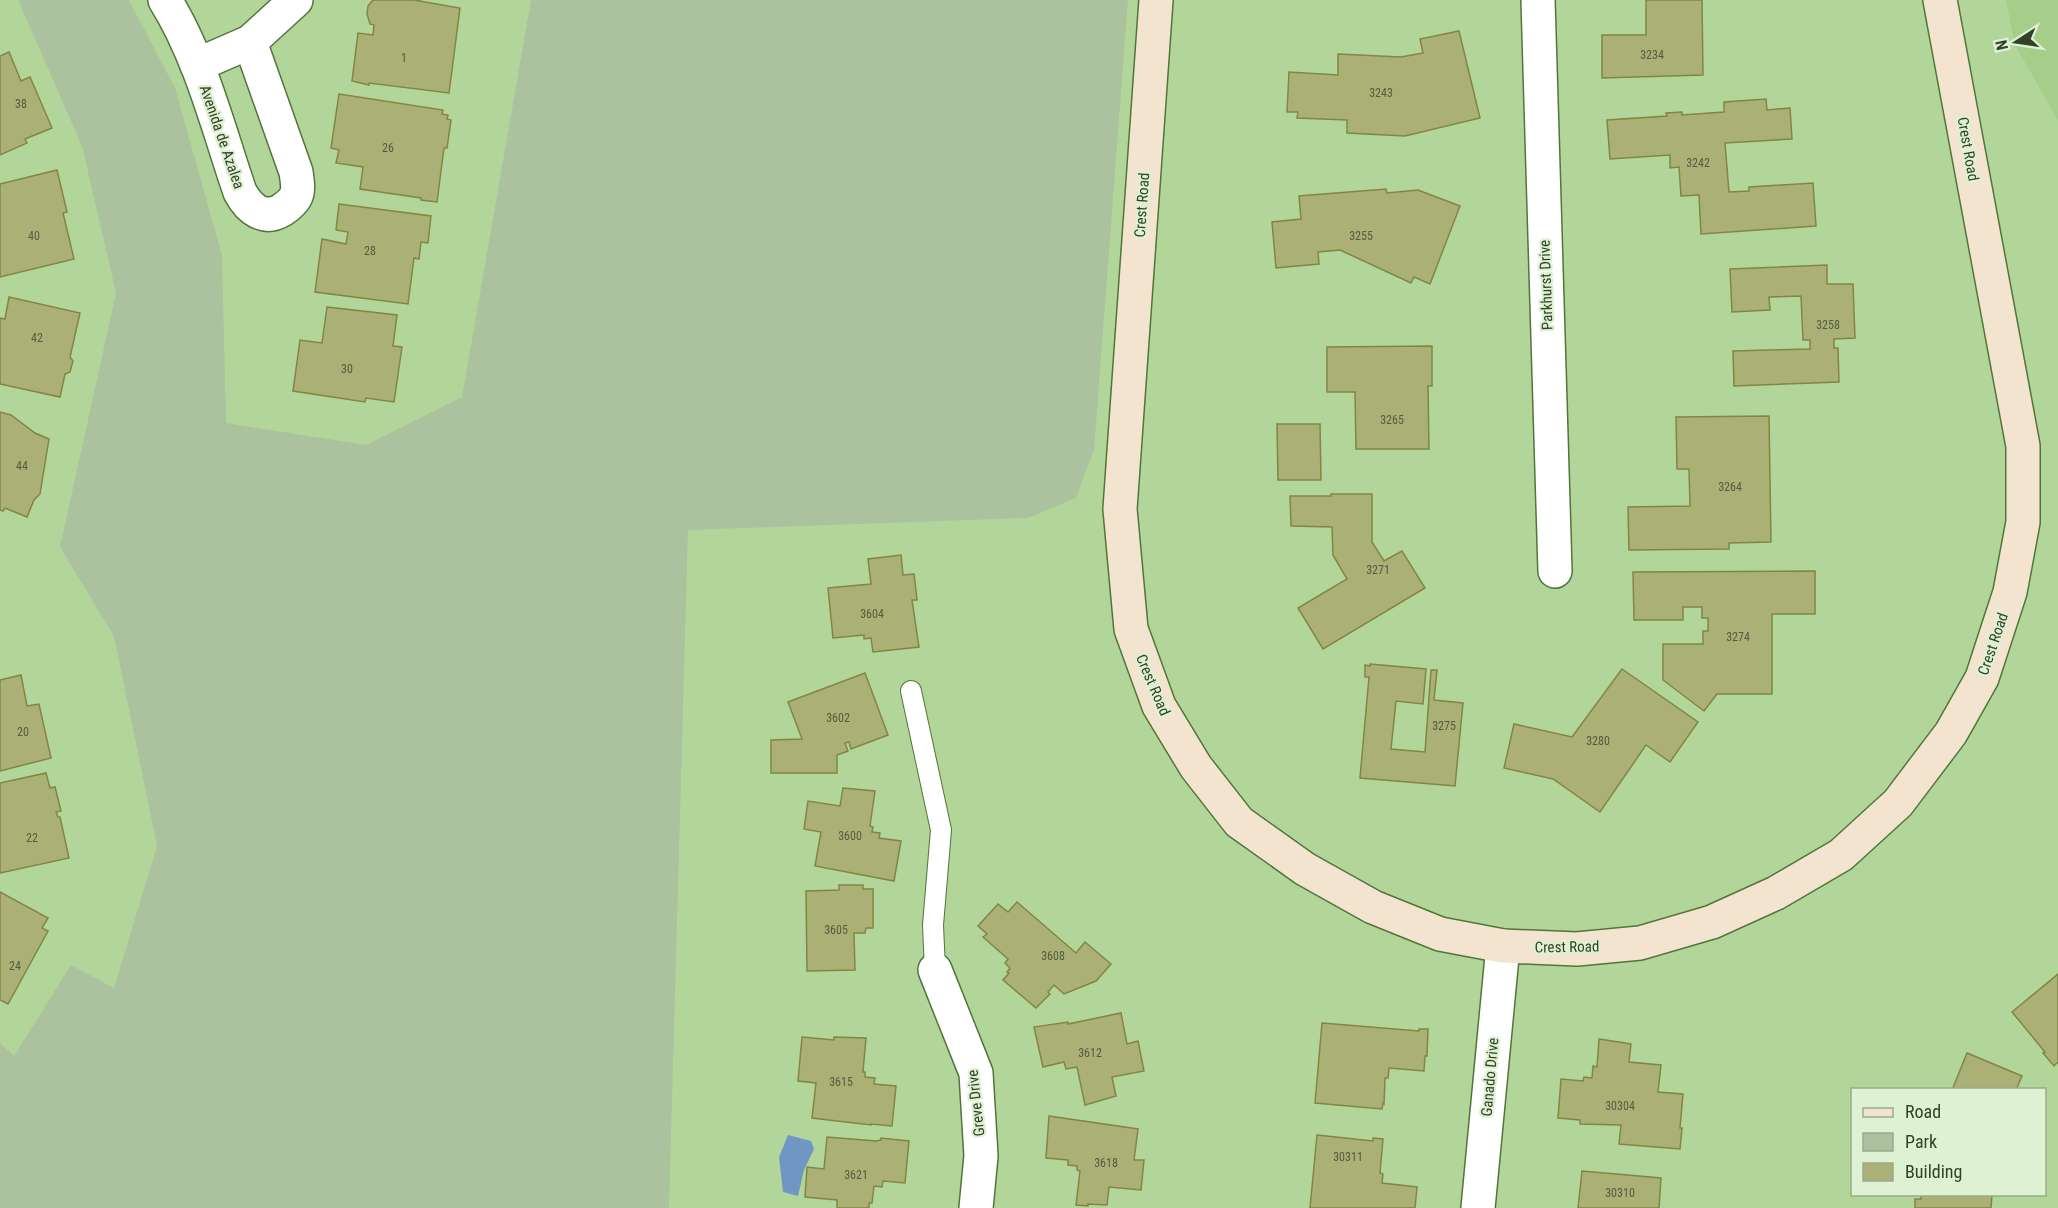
<svg xmlns="http://www.w3.org/2000/svg" width="2058" height="1208" font-family="'Roboto Condensed',sans-serif">
	<style>
		.built { fill: #a6ce8a }
		.green { fill: #acc29e }
		.water { fill: #7097c4 }
		.building { fill: #abb176; stroke: #818642; stroke-width: 1.5 }
		.lines { fill: none; stroke-linecap: round; stroke-linejoin: round }
		.lane-casing { stroke: #53743b; stroke-width: 22 }
		.street-casing { stroke: #53743b; stroke-width: 36 }
		.secondary-casing { stroke: #53743b; stroke-width: 36 }
		.lane { stroke: #fff; stroke-width: 20 }
		.street { stroke: #fff; stroke-width: 33 }
		.secondary { stroke: #f3e4d0; stroke-width: 33 }
		.labels { text-anchor: middle; dominant-baseline: central; stroke-width: 4.5; stroke-linejoin: round; paint-order: stroke }
		.number-label { font-size: 12px; fill: #515d3c }
		.street-label { font-size: 15px; fill: #334128; stroke: #def1d2 }
	</style>
	<rect width="100%" height="100%" fill="#b2d699"/>
	<path class="built" d="M2006,0h52v120l-43,-75z"/>
	<path class="green" d="M18,0h111l46,88 47,167 4,168 140,22 96,-48 69,-397h597l-34,450 -18,48 -48,20 -340,12 -19,678h-669v-165l14,13 57,-91 43,23 43,-142 -43,-210 -54,-89 56,-254 -34,-147z"/>
	<path class="water" d="M788,1135l23,6 3,8 -10,21 -6,26 -15,-4 -4,-35z"/>
	<g class="building">
		<path d="M373,0h41l46,8 -11,85 -80,-10v2l-17,-4 6,-48 15,2 1,-10 -4,-1 -3,-10 1,-8z"/>
		<path d="M1646,0h56l1,75 -101,3v-43h44z"/>
		<path d="M1459,31l21,87 -75,18 -58,-3v-13l-50,-2 1,-6h-11l2,-40 49,3v-21l63,3 22,-4 -3,-14z"/>
		<path d="M9,52l12,29 9,-4 22,51 -27,11 2,4 -27,12v-99z"/>
		<path d="M339,94l104,16 -1,4 6,1 -1,4 4,1 -4,28h-3l-7,54 -16,-2v-2l-61,-9 3,-22 -27,-4 3,-13 -8,-2z"/>
		<path d="M1766,99l1,11 23,-2 2,31 -67,4 4,49 20,-1v-4l64,-4 3,43 -115,8 -2,-39 -18,1 -2,-29 -9,1v-13l-60,4 -3,-39 60,-4 -1,-3 16,-1v3l42,-3v-10z"/>
		<path d="M57,170l10,42 -4,1 11,46 -74,18v-93z"/>
		<path d="M1386,189l1,4 31,-3 42,16 -30,78 -16,-7 -3,6 -71,-33 -22,2 1,12 -43,4 -4,-46 29,-3 -2,-23z"/>
		<path d="M339,204l92,12 -3,27 -7,-1 -2,17 -5,-1 -6,46 -93,-12 7,-53 24,5 2,-12 -12,-2z"/>
		<path d="M1827,265v19h26l2,54 -21,1v9h4l1,34 -105,4 -1,-35 77,-2v-9h-7l-2,-44 -32,1 1,13 -38,2 -2,-43z"/>
		<path d="M9,297l71,16 -10,44 3,4 -3,11 -5,2 -5,23 -60,-13v-66l5,1z"/>
		<path d="M327,307l70,8 -4,31 9,1 -8,55 -28,-4 -1,4 -72,-11 7,-51 22,3z"/>
		<path d="M1432,346v40h-4l1,63h-73l-1,-57h-28v-45z"/>
		<path d="M0,412l11,3 24,18 14,6 -9,55 -6,6 -7,17 -22,-9 -2,3 -3,-1z"/>
		<path d="M1769,416l2,126 -42,1v6l-100,1 -1,-43 62,-1 -1,-37h-12l-1,-52z"/>
		<path d="M1277,424h43l1,56h-43z"/>
		<path d="M1331,494h41v48l12,19 18,-10 23,37 -102,61 -25,-41 49,-29 -14,-24 -1,-28 -41,-1 -1,-30h41z"/>
		<path d="M901,555l2,20 11,-1 3,26h-5l7,47 -46,5 -2,-14 -7,1v-4l-31,3 -5,-50 43,-4 -3,-25z"/>
		<path d="M1815,571v43h-43v80h-55l-13,17 -41,-31v-36h40v-13h5v-13h-6v-11h-19v13h-49l-1,-48z"/>
		<path d="M1370,664l56,5 -3,35 -27,-3 -5,48 34,3 6,-82h6l-3,30 29,3 -8,83 -95,-8 9,-101h-4v-12l5,1z"/>
		<path d="M1622,669l76,53 -28,40 -24,-17 -46,67 -47,-33 -49,-11 10,-44 58,13z"/>
		<path d="M865,673l23,62 -37,14 -2,-7 -4,1 3,8 -11,4v18h-66v-33l31,-1 -14,-37z"/>
		<path d="M21,675l6,31 12,-2 12,54 -51,13v-91z"/>
		<path d="M46,773l4,15 5,-1 6,24 -5,1 2,5h2l9,41 -69,15v-90z"/>
		<path d="M843,788l32,3 -5,35 3,1 -1,5 8,1 -1,5 22,3 -7,40 -79,-15 6,-34 -17,-3 4,-28 32,5z"/>
		<path d="M839,885h24v4h10v39h-7l-1,5h-11l1,37 -48,1 -1,-80 33,-1z"/>
		<path d="M0,892l48,26 -6,10 6,3 -40,73 -8,-4z"/>
		<path d="M1017,902l59,51 9,-11 26,22 -15,17 -32,13 -10,-9 -6,7 2,2 -14,14 -33,-28 6,-7 -2,-1 3,-4 -5,-5 3,-4 -25,-22 4,-3 -9,-8 20,-22 10,8z"/>
		<path d="M2058,974v88l-4,4 -11,-13 2,-1 -33,-40z"/>
		<path d="M1121,1013l6,31 11,-3 6,30 -32,6 4,19 -31,9 -8,-38 -11,2 -2,-7 -21,5 -9,-40 34,-5v2z"/>
		<path d="M1322,1023l97,8v-2h9l-1,27h-2l-1,15 -35,-3 -1,10h-3l-1,26 -1,-1 -1,6 -67,-6z"/>
		<path d="M802,1037l32,3v-3l32,1 -3,34h2v5l10,1 -1,6 22,2 -4,40 -21,-2v1l-59,-7 4,-35 -18,-2z"/>
		<path d="M1599,1039l32,5 -2,18 32,3 -3,27 25,2 -3,34h2l-2,21 -61,-5 2,-19 -41,-1v-4l-22,-2 3,-39 22,2 1,-4 8,1 1,-12 4,1z"/>
		<path d="M1967,1053l55,23 -6,14h-64z"/>
		<path d="M1049,1116l89,13 -4,31h10l-3,30 -32,-3 -2,18 -19,-1v2l-12,-1 4,-34 -3,-1v-4l-9,-1v-5l-22,-2z"/>
		<path d="M1317,1135l56,6v-3l10,1 -3,34 3,1 -1,9 35,4 -2,21h-105z"/>
		<path d="M827,1137l49,4 5,-1v-2l28,3 -4,42 -22,-2 -1,6 -8,-1 -2,17h-3v5h-32v-8l-32,-3 2,-30 17,2z"/>
		<path d="M1582,1171l79,7 -2,30h-81z"/>
		<path d="M1921,1194h71l-1,14h-76v-9h6z"/>
	</g>
	<g class="lines">
		<g class="lane-casing">
			<path id="lane" d="M911,691l30,139 -8,95 2,45"/>
		</g>
		<g class="street-casing">
			<g id="street">
				<path d="M165,0c36,58 53,128 75,192 9,17 24,29 42,18 6,-4 11,-8 14,-14 3,-7 1,-17 0,-24l-46,-130"/>
				<path d="M1538,0l17,571"/>
				<path d="M197,65l53,-23 46,-42"/>
				<path d="M935,970l41,103 5,83 -5,52"/>
				<path d="M1478,1208l25,-262"/>
			</g>
		</g>
		<g class="secondary-casing">
			<path id="secondary" d="M1156,0l-36,509 11,120 28,77 37,61 43,55 66,47 68,38 67,27 63,12 74,3 63,-6 72,-21 64,-29 65,-38 57,-52 53,-70 31,-55 28,-86 13,-70v-76l-83,-446"/>
		</g>
		<use href="#lane" class="lane"/>
		<use href="#street" class="street"/>
		<use href="#secondary" class="secondary"/>
	</g>
	<g class="labels">
		<g class="number-label">
			<text x="1652" y="55">3234</text>
			<text x="404" y="58">1</text>
			<text x="1381" y="93">3243</text>
			<text x="21" y="104">38</text>
			<text x="388" y="148">26</text>
			<text x="1698" y="163">3242</text>
			<text x="34" y="236">40</text>
			<text x="1361" y="236">3255</text>
			<text x="370" y="251">28</text>
			<text x="1828" y="325">3258</text>
			<text x="37" y="338">42</text>
			<text x="347" y="369">30</text>
			<text x="1392" y="420">3265</text>
			<text x="22" y="466">44</text>
			<text x="1730" y="487">3264</text>
			<text x="1378" y="570">3271</text>
			<text x="872" y="614">3604</text>
			<text x="1738" y="637">3274</text>
			<text x="838" y="718">3602</text>
			<text x="1444" y="726">3275</text>
			<text x="23" y="732">20</text>
			<text x="1598" y="741">3280</text>
			<text x="850" y="836">3600</text>
			<text x="32" y="838">22</text>
			<text x="836" y="930">3605</text>
			<text x="1053" y="956">3608</text>
			<text x="15" y="966">24</text>
			<text x="1090" y="1053">3612</text>
			<text x="841" y="1082">3615</text>
			<text x="1620" y="1106">30304</text>
			<text x="1348" y="1157">30311</text>
			<text x="1106" y="1163">3618</text>
			<text x="856" y="1175">3621</text>
			<text x="1620" y="1193">30310</text>
		</g>
		<g class="street-label">
			<text transform="translate(222 137) rotate(71)">Avenida de Azalea</text>
			<text transform="translate(1968 149) rotate(80)">Crest Road</text>
			<text transform="translate(1142 205) rotate(-86)">Crest Road</text>
			<text transform="translate(1546 285) rotate(-92)">Parkhurst Drive</text>
			<text transform="translate(1993 644) rotate(-71)">Crest Road</text>
			<text transform="translate(1153 685) rotate(67)">Crest Road</text>
			<text transform="translate(1567 947) rotate(-1)">Crest Road</text>
			<text transform="translate(1490 1077) rotate(-85)">Ganado Drive</text>
			<text transform="translate(976 1103) rotate(-96)">Greve Drive</text>
		</g>
	</g>
	<rect x="1851" y="1088" width="195" height="108" fill="#def1d2" stroke="#9aab8e" stroke-width="1.5"/>
	<rect x="1863" y="1108" width="30" height="9" fill="#f3e4d0" stroke="#9aab8e" stroke-width="1.5"/>
	<text x="1905" y="1118" font-size="18" fill="#334128">Road</text>
	<rect x="1863" y="1133" width="30" height="18" fill="#acc29e" stroke="#9aab8e" stroke-width="1.5"/>
	<text x="1905" y="1148" font-size="18" fill="#334128">Park</text>
	<rect x="1863" y="1163" width="30" height="18" fill="#abb176" stroke="#9aab8e" stroke-width="1.5"/>
	<text x="1905" y="1178" font-size="18" fill="#334128">Building</text>
	<g transform="translate(2016 42) rotate(258)" stroke="#def1d2" stroke-width="4.5" paint-order="stroke">
	<path d="M0-4.5L10 22L0 15L-10 22Z" fill="#334128"/>
	<text y="-9" font-size="16" font-weight="bold" text-anchor="middle" fill="#334128">N</text>
	</g>
</svg>
